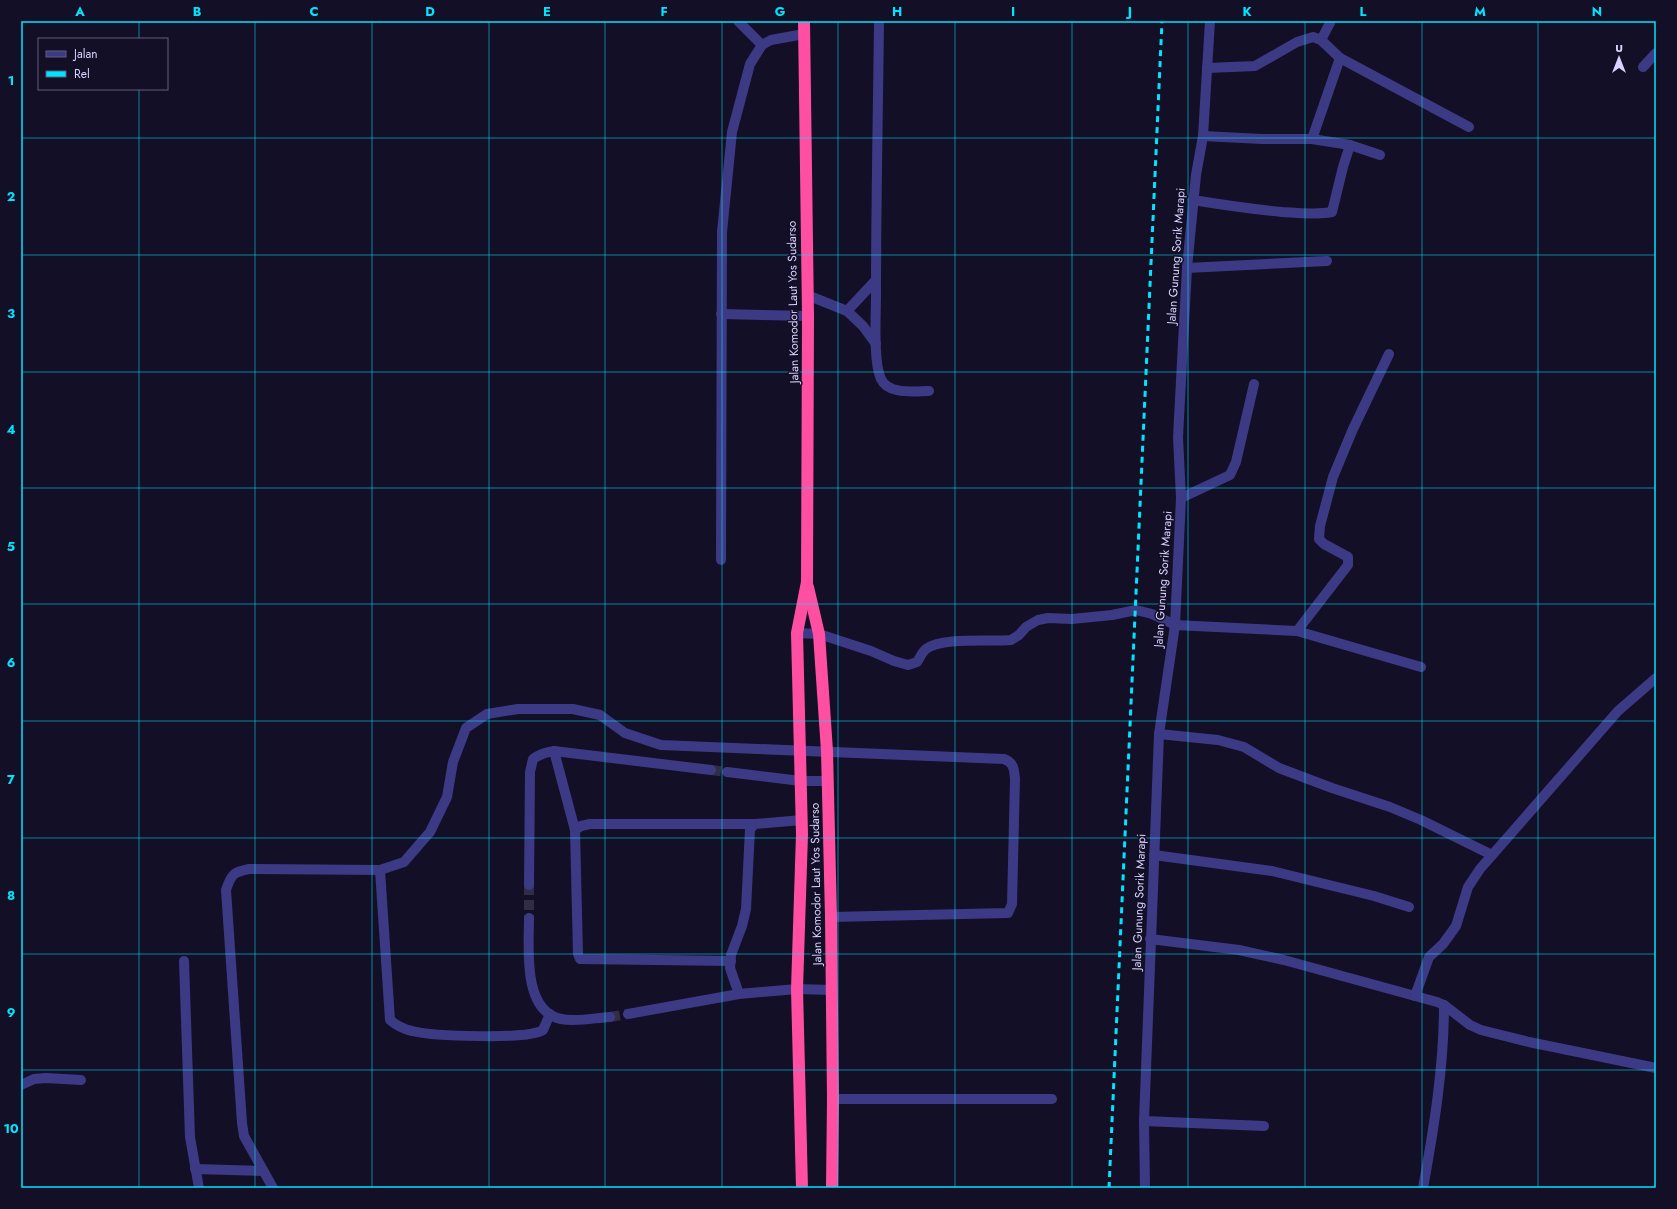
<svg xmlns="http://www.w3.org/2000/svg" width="1677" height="1209" font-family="Jost,sans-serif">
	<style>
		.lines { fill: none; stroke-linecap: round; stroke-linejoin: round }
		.minor-tunnel { stroke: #312d47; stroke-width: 10; stroke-dasharray: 10 5; stroke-linecap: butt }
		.minor { stroke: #3d3a85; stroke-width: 10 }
		.highway { stroke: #ff4fa3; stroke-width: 12 }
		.rail { stroke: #00e5ff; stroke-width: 3; stroke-dasharray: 6 5; stroke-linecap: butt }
		.grid { fill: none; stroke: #00e5ff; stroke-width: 1; stroke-opacity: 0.55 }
		.labels { text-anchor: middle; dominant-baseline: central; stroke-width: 3; stroke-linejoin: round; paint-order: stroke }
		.street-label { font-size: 12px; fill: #d9d4ff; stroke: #130f26 }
		.neatline { fill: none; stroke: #00e5ff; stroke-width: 1.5 }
		.grid-label { font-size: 13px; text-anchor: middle; font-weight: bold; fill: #00e5ff }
	</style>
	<rect width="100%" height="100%" fill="#130f26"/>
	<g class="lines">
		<g class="minor-tunnel">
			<path d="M711,770l16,2"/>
			<path d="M529,885v33"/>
			<path d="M610,1017l18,-3"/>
		</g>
		<g class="minor">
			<path d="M738,21l24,24"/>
			<path d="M879,21c-1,91 -3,182 -3,274 0,20 -3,67 5,84 7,16 34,12 48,12"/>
			<path d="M1321,40l10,-19"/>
			<path d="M1643,67l13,-14"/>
			<path d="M1207,68l48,-2 42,-24 16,-5 8,3 19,18 129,69"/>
			<path d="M1203,136l59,3h50l38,6 30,10"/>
			<path d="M1312,139l28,-81"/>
			<path d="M1193,200c30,5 59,9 89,12 17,1 34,3 50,0l11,-45 7,-22"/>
			<path d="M1187,268l140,-7"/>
			<path d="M807,295l40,16 16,15 13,18"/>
			<path d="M847,311l29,-31"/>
			<path d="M721,314l87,2"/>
			<path d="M1181,498l49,-23 6,-13 18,-78"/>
			<path d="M721,560l1,-328 10,-100 18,-68 12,-19 9,-5 33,-6"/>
			<path d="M1297,631l51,-66v-8l-24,-13 -5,-5 1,-13 13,-49 20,-48 36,-75"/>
			<path d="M797,633l22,1 52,17 23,10 14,4 9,-3c3,-4 5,-10 9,-13 16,-12 63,-7 85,-9l8,-5 7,-8 12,-7 10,-2 24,1 40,-4 24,-5 16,4 23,11 122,6 124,36"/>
			<path d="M1159,734l59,6 26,7 35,21 53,20 58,19 31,13 71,35"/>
			<path d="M554,751l21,79"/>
			<path d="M727,772l74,9h27"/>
			<path d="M1154,855l118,16 102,25 35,11"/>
			<path d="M380,870l10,150c7,6 13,9 22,11 20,5 116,9 131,-1l7,-16"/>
			<path d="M529,885l1,-113 3,-13c7,-5 13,-7 21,-8l157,19"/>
			<path d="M529,918c0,29 -7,93 32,101 15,3 33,-1 49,-2"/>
			<path d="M1150,939l89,11 45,10 153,42 7,3 26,20 11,5 48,12 127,26"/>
			<path d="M184,961l6,176 9,51"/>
			<path d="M731,961l-151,-2 -2,-5 -3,-124 6,-4 9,-2h165"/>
			<path d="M739,994l-9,-26 1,-13 11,-29 4,-17 4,-80 5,-5 47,-4"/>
			<path d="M1415,996l14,-39 14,-13 13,-18 12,-39 12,-18 138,-158 38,-33"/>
			<path d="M628,1014l111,-20 58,-5 35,1"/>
			<path d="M21,1085l13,-6 12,-1 35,2"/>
			<path d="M833,1099h219"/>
			<path d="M1144,1121l120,5"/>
			<path d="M195,1169l68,2"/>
			<path d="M273,1188l-29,-52 -2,-13 -16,-233c5,-15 7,-18 23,-21l131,1 24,-8 26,-30 17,-35 6,-35 13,-34 21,-14 31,-5h55l27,6 25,18 36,12 343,14c10,4 10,10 11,20l-3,125 -4,9 -177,4"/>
			<path d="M1145,1188l-1,-67 15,-387 16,-109 6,-127 -3,-61 9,-169 9,-93 7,-39 7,-115"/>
			<path d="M1423,1188c11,-60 21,-122 21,-183"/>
		</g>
		<g class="highway">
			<path d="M808,587l11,47 8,117 4,166 2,182 -1,89"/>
			<path d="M802,1188l-5,-199 5,-155 -5,-201 10,-51 1,-266 -4,-295"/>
		</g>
		<path class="rail" d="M1109,1188l53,-1167"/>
	</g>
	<path class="grid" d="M139,21v18M255,21v1167M372,21v1167M489,21v1167M605,21v1167M722,21v1167M838,21v1167M955,21v1167M1072,21v1167M1188,21v1167M1305,21v1167M1422,21v1167M1538,21v1167M139,89v1099M21,138h1635M21,255h1635M21,372h1635M21,488h1635M21,604h1635M21,721h1635M21,838h1635M21,954h1635M21,1070h1635"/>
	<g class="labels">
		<g class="street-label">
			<text transform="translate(1176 256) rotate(-86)">Jalan Gunung Sorik Marapi</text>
			<text transform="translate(793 302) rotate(-91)">Jalan Komodor Laut Yos Sudarso</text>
			<text transform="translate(1163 579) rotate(-86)">Jalan Gunung Sorik Marapi</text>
			<text transform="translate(816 884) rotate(-91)">Jalan Komodor Laut Yos Sudarso</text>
			<text transform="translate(1139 902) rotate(-88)">Jalan Gunung Sorik Marapi</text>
		</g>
	</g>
	<rect width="1677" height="1209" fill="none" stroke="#130f26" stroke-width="44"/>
	<rect x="38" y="38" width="130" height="52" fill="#130f26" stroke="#625e7d"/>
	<rect x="46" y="51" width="20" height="6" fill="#3d3a85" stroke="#625e7d"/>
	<text x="74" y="58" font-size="12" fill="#d9d4ff">Jalan</text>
	<rect x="46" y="71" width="20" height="6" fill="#00e5ff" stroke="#625e7d"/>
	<text x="74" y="78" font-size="12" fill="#d9d4ff">Rel</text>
	<g transform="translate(1619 58)" stroke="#130f26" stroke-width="3" paint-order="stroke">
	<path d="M0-3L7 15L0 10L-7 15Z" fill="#d9d4ff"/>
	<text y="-6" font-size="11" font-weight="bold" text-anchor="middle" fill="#d9d4ff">U</text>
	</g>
	<rect x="22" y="22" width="1633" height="1165" class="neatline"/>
	<g class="grid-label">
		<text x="80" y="16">A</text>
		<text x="197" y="16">B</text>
		<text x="314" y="16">C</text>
		<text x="430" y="16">D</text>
		<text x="547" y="16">E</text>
		<text x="664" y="16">F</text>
		<text x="780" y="16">G</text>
		<text x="897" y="16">H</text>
		<text x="1013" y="16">I</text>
		<text x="1130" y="16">J</text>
		<text x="1247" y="16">K</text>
		<text x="1363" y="16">L</text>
		<text x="1480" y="16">M</text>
		<text x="1597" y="16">N</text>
		<text x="11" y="85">1</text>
		<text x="11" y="201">2</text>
		<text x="11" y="318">3</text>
		<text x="11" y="434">4</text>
		<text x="11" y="551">5</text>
		<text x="11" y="667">6</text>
		<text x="11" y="784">7</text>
		<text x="11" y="900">8</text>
		<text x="11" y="1017">9</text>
		<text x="11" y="1133">10</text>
	</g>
</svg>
